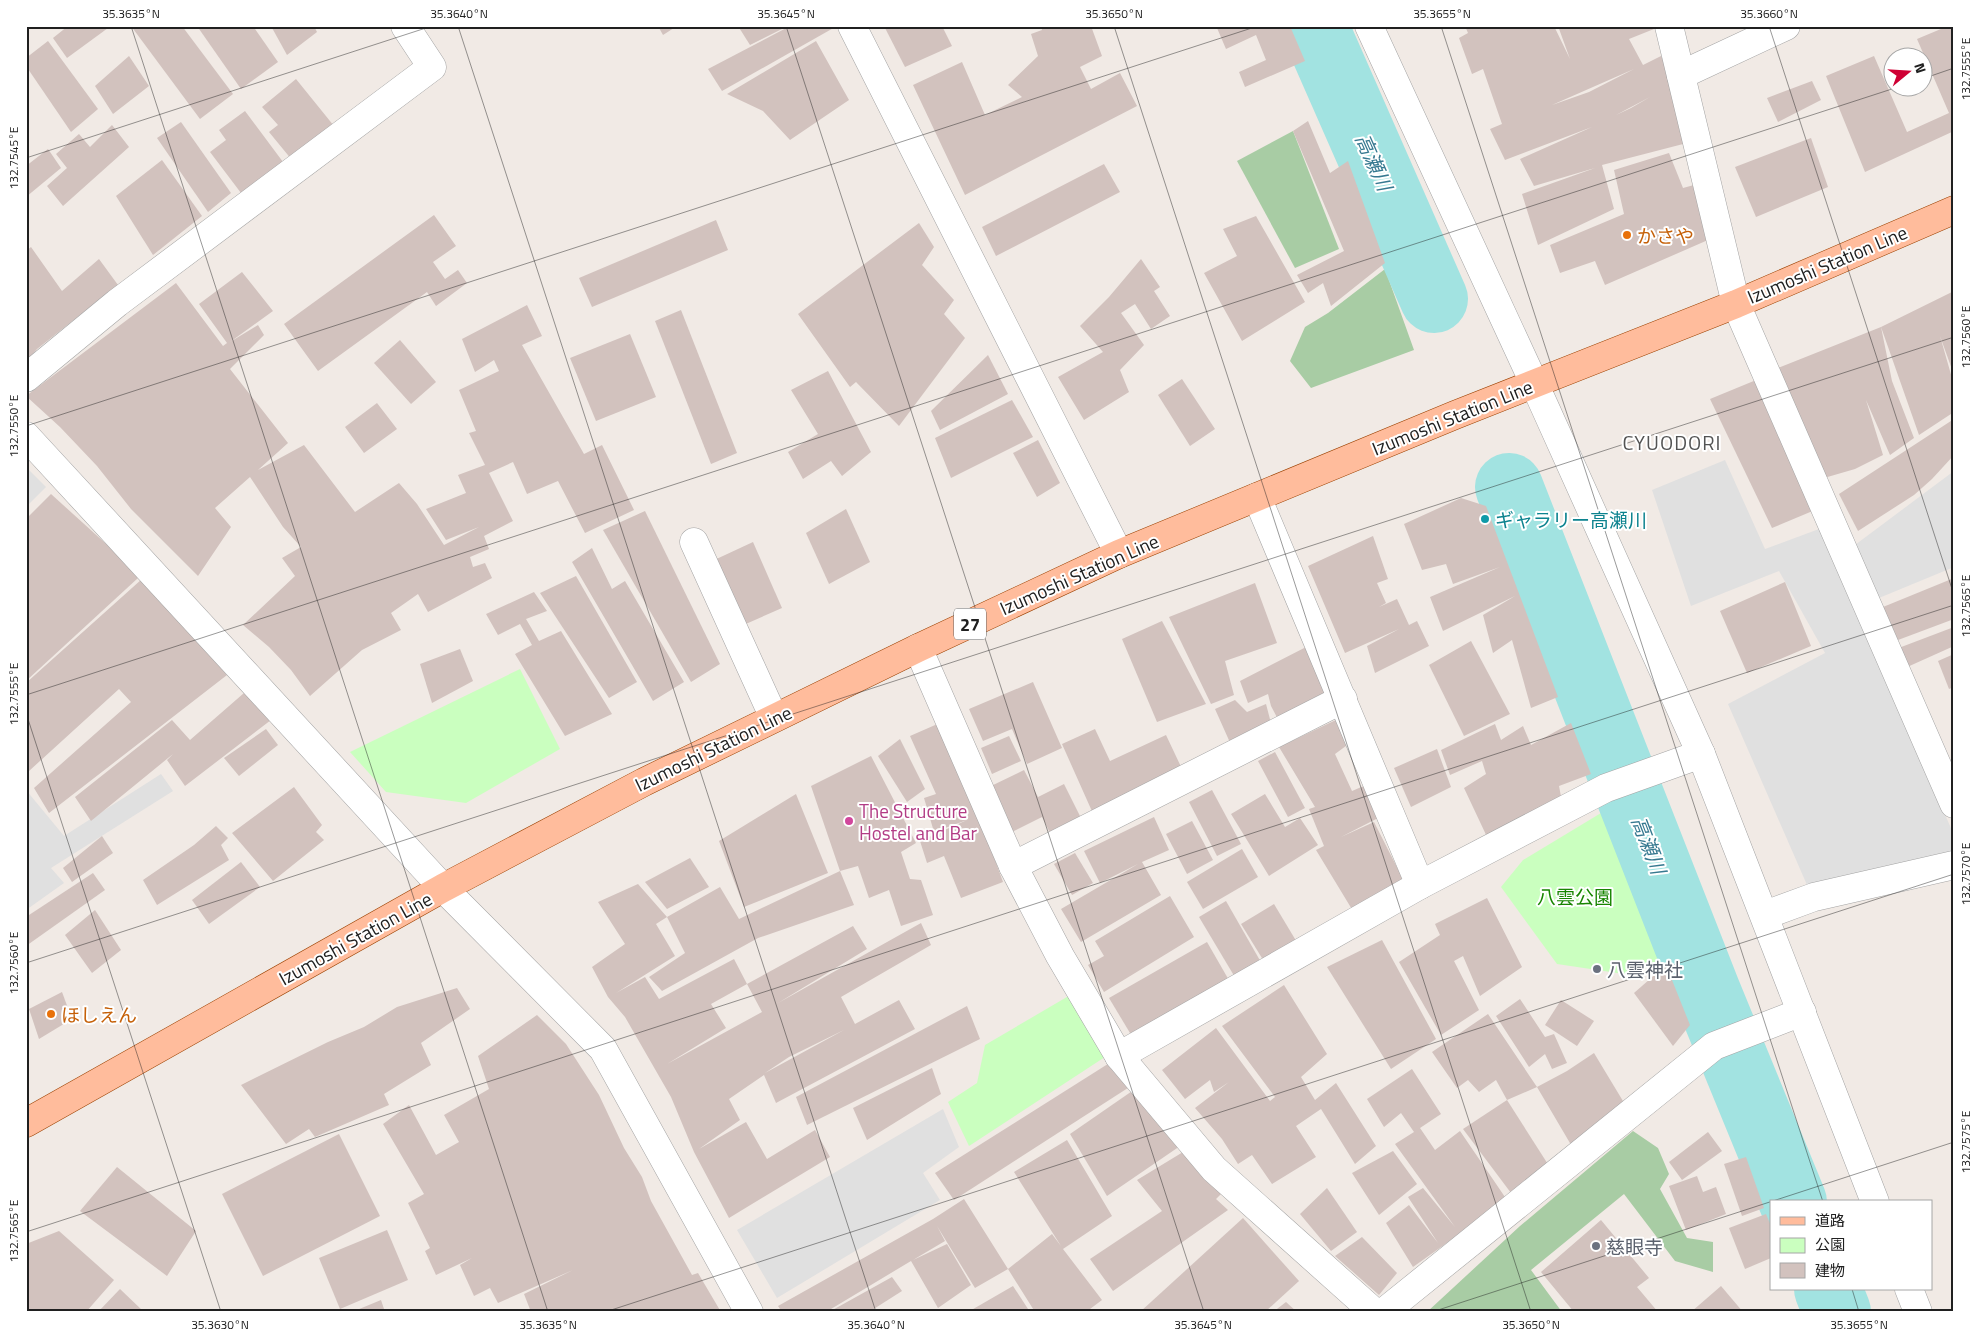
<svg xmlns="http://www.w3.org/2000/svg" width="1980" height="1338" font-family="'Titillium Web','Noto Sans JP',sans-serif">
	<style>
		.cemetery { fill: #a8cca4 }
		.park { fill: #caffbf }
		.parking { fill: #e0e0e0 }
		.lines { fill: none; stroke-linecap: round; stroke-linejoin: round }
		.river { stroke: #a2e3e1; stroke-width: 68 }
		.building { fill: #d2c2be; fill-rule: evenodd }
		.minor-casing { stroke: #a4a4a4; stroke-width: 29 }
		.major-casing { stroke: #9b4100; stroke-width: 29 }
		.minor { stroke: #fff; stroke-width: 28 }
		.major { stroke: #ffbc9c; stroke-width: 28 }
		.ticks { fill: none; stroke: #202020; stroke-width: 1; stroke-opacity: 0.45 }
		.food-dot { fill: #e8710a; stroke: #fff; stroke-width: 2 }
		.culture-dot { fill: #0f9aa8; stroke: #fff; stroke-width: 2 }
		.hotel-dot { fill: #d1479c; stroke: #fff; stroke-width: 2 }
		.worship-dot { fill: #6b7280; stroke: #fff; stroke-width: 2 }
		.labels { text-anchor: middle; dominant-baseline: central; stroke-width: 4; stroke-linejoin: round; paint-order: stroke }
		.shield { fill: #fff; stroke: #636363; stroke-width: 1 }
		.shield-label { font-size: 18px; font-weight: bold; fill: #202020 }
		.food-label { font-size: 19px; fill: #c56008; stroke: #fff; text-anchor: start }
		.street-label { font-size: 19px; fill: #202020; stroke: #fff }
		.culture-label { font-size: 19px; fill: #0d838f; stroke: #fff; text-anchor: start }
		.hotel-label { font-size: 19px; fill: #b23c85; stroke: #fff; text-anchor: start }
		.park-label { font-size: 19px; fill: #188502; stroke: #fff }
		.worship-label { font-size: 19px; fill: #5b616d; stroke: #fff; text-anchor: start }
		.water-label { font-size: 20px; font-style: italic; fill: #367990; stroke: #fff }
		.neighbourhood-label { font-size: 20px; letter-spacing: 1px; fill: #535353; stroke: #fff }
		.neatline { fill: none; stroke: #202020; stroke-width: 2 }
		.ticks-label { font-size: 12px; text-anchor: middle; fill: #202020 }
	</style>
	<rect width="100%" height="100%" fill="#f1eae5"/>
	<g class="cemetery">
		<path d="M1293,131l46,118 -44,19 -58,-107z"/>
		<path d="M1385,269l29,81 -103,38 -21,-27 15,-34 23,-14z"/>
		<path d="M1633,1131l25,17 11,26 -9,15 27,49 26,4v30l-38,-11 -51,-67 -93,76 31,42h-135l93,-86z"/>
	</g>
	<g class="park">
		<path d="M520,669l40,80 -94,54 -80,-11 -36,-40z"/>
		<path d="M1601,813l59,147 -22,12 -14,2 -67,-10 -56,-77 22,-27z"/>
		<path d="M1072,994l36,61 -139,91 -21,-44 29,-19 8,-38z"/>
	</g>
	<g class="parking">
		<path d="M1725,460l40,89 54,-20 135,306v18l-147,32 -79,-181 97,-51 -46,-82 -88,35 -39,-116z"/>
		<path d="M26,467l20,20 -20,20z"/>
		<path d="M1954,471v96l-75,31 -24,-53z"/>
		<path d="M161,774l12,17 -122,77 13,15 -38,27v-120l38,46z"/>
		<path d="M943,1109l16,38 -36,26 17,27 -163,98 -40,-68z"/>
	</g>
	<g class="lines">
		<g class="river">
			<path d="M1314,26l120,273"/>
			<path d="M1509,487l197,503 87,212"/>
			<path d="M1828,1289l9,23"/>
		</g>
	</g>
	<g class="building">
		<path d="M68,26h39l1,2 -41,30 -14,-20z"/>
		<path d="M131,26h51l51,68 -33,25z"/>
		<path d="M197,26h56l25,36 -37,27z"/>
		<path d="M271,26h43l3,6 -30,23z"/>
		<path d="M658,26h19l-14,9z"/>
		<path d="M738,26h50l-38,19z"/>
		<path d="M790,26h47l-115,65 -14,-22z"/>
		<path d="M884,26h58l10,20 -47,21z"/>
		<path d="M1041,26h50l11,30 -22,11 11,22 29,-16 17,33 -172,89 -52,-110 49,-23 23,53 37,-18 -14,-12 30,-29 -7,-22 11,-4z"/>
		<path d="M1220,26h70l15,35 -60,26 -6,-15 27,-12 -10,-25 -30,14 -9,-21z"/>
		<path d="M1465,26h89l16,33 -12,-33h95l1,3 -25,10 14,26 18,-9 14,29 12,58 -85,22 12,44 -76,36 -16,-51 73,-26 -61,18 -14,-27 72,-32 -87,33 -15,-31 12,-5 -19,-55 -11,5 -13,-36 9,-5zM1634,69l-45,23 -37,13zM1650,97l-19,11 -15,7z"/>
		<path d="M1948,26h6v105l-89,41 -39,-96 48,-20 33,76 42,-19 -32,-74z"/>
		<path d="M48,41l50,68 -27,23 -45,-66v-8z"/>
		<path d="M816,41l33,59 -59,40 -27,-29 -36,-17z"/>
		<path d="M129,56l20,30 -36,28 -18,-28z"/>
		<path d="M296,79l38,47 -42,34 -23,-28 9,-7 -16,-18z"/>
		<path d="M1812,81l9,19 -43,22 -11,-24z"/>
		<path d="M245,111l38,51 -42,31 -31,-41 16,-12 -7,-10z"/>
		<path d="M1308,121l22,52 18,-12 37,102 -54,43 -8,-23 -15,10 -11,-18 47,-24 -51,-120z"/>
		<path d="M181,122l50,71 -23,19 -51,-74z"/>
		<path d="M112,125l17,22 -66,59 -16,-20 20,-18 -11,-14 23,-20 11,13z"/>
		<path d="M1811,138l17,49 -72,30 -21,-50z"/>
		<path d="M48,149l13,19 -35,29v-31z"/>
		<path d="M1669,153l14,35 11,-3 14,55 -103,45 -10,-24 -35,12 -10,-28 74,-31 -10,-44z"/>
		<path d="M162,160l40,56 -49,39 -37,-59z"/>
		<path d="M1104,164l16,28 -124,64 -14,-29z"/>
		<path d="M434,215l22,31 -23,16 12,17 13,-9 9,13 -31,23 -9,-14 -109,79 -34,-47z"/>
		<path d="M1256,216l49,86 -63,39 -38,-68 33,-17 -14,-27z"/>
		<path d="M716,220l12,30 -136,57 -13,-29z"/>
		<path d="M919,223l15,24 -12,18 32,35 -10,14 21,24 -66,88 -43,-44 -6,5 -52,-73z"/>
		<path d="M31,247l31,44 37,-32 19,26 -81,64 -11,13v-111z"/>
		<path d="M1141,259l19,28 -6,4 16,25 -19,13 -16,-25 -14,9 23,32 -24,25 9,22 -45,28 -26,-43 45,-25 -23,-26 29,-29z"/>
		<path d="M242,272l31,39 -43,31 28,-17 6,10 -34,34 58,74 -30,27 46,-25 51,67 44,-29 18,21 27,41 35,-18 -33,13 -20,-31 40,-16 -8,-18 27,-10 -16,-32 7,-2 -17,-41 40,-19 -5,-11 -19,12 -13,-33 65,-34 15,31 -20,9 62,109 18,-9 32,65 -49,23 -27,-52 -31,13 -14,-32 -24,11 24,48 -29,15 5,13 -19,8 3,10 12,-4 7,15 -64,34 -10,-18 -27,19 10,17 -39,20 -52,46 -19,-26 -22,-23 -26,-22 52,-49 -13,-18 19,-11 -18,-20 -33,-50 -35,31 16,19 -33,49 -67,-67 -34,-43 -37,-39 -34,-31 150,-113 47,63 4,-3 -28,-39z"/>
		<path d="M1954,291v84l-14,-39 14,49v27l-35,23 -38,-108 11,54 22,57 -24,17 -24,-55 17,55 -28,14 -31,9 -46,-110 103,-41z"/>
		<path d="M681,310l56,143 -26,11 -56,-143z"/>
		<path d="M630,334l26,63 -60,24 -26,-63z"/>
		<path d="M400,340l36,42 -25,22 -37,-41z"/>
		<path d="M988,355l20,39 -68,36 -9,-19z"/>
		<path d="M828,371l43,81 -29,24 -11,-15 -28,18 -15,-27 30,-18 -27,-44z"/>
		<path d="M1761,378l54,132 -43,18 -62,-129z"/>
		<path d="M1182,379l33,50 -25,17 -32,-51z"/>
		<path d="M1012,400l21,37 -82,41 -16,-40z"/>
		<path d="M377,403l20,26 -33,24 -19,-26z"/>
		<path d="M1954,419v36l-22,24 -18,16 -56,36 -19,-37z"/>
		<path d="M1038,440l22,43 -23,14 -24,-44z"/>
		<path d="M51,494l64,58 23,26 -112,103v-162z"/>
		<path d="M1461,498l25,8 72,191 -27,11 -19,-68 -19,13 -10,-38 32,-19 -72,35 -13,-34 70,-30 -47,17 -7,-20 -24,6 -18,-46z"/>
		<path d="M846,509l24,53 -41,22 -23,-51z"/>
		<path d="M645,511l75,153 -29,18 -88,-152z"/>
		<path d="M1373,536l15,43 -11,4 9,20 -7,4 18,-8 12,26 8,-4 12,25 -54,27 -8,-27 32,-17 -54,24 -37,-87z"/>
		<path d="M753,542l29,66 -43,19 -29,-65z"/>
		<path d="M592,548l20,41 13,-8 59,101 -31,19 -81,-139z"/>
		<path d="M576,576l61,106 -28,16 -69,-105z"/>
		<path d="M1954,578v41l-56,21 -15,-33z"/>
		<path d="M142,579l85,96 -178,138 -15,-25 97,-86 -12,-13 -90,82 -3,-4v-84z"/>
		<path d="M1785,582l26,64 -64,27 -27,-62z"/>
		<path d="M1255,583l22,60 -52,18 9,34 -23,9 -42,-87z"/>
		<path d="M534,592l13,19 -21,8 13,22 22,-10 51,83 -47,22 -50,-82 17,-9 -12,-21 -22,11 -12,-21z"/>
		<path d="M1162,621l44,83 -49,18 -35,-83z"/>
		<path d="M1954,627v19l-49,22 -9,-19z"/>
		<path d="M1471,641l39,73 -46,22 -35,-71z"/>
		<path d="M1310,645l22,50 -52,28 -9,-17 -3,-12 -20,9 -8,-22z"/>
		<path d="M460,649l13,32 -41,22 -12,-39z"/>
		<path d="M1954,654v33l-5,2 -11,-28z"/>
		<path d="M1033,682l29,66 -35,16 -15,-35 -29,12 -14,-32z"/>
		<path d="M244,693l27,27 -86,66 -18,-26 6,-6 -82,67 -16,-24 97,-77 18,20z"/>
		<path d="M1235,700l12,12 19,-8 6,23 -40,20 -17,-38z"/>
		<path d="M1338,719l12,24 -15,11 17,37 14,-6 14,32 -39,20 33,-15 30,59 -51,30 -37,-61 8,-4 -15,-37 6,-2 -36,-60z"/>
		<path d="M942,722l25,61 9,33 11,22 16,44 -42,16 -17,-42 -17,7 -7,-22 47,-21 -33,12 -10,-34 12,-4 -26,-58z"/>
		<path d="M1571,723l20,51 -32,12 4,21 -75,32 -24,-51 22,-14 -4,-13 -32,14 -9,-25 54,-26 6,16 22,-14 8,19z"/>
		<path d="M266,729l12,16 -39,31 -15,-18z"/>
		<path d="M1095,729l15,32 56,-26 17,36 -88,47 -33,-74z"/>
		<path d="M1009,736l12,25 -29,13 -11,-26z"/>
		<path d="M900,739l25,50 -18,13 -29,-46z"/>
		<path d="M1437,749l14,38 -40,20 -17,-39z"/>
		<path d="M1275,752l30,56 -17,9 -30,-56z"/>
		<path d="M871,756l45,87 -15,9 9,27 11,1 12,35 -32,11 -12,-36 -20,8 -11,-32 -18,5 14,34 -96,33 -96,53 -13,-14 36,-24 -18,-36 53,-30 19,32 101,-48 -29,-85z"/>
		<path d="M1024,770l14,27 26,-13 19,38 -31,15 -10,-20 -30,15 -23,-45z"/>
		<path d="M294,787l28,38 -6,7 8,8 -51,41 -41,-48z"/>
		<path d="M1212,790l29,54 -24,12 -28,-54z"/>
		<path d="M796,794l32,79 -84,34 -25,-66z"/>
		<path d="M1265,794l20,33 15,-9 18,27 -49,31 -38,-62z"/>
		<path d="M1154,817l15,33 -27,12 19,33 -80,47 -20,-33 77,-45 -38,19 -16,-32z"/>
		<path d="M1192,821l21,39 -26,14 -21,-40z"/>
		<path d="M216,826l12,12 -7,7 8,15 -72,45 -14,-25 51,-35z"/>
		<path d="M102,836l11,17 -41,29 -9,-14z"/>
		<path d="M1242,849l16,28 -55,32 -16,-27z"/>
		<path d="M1075,853l18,30 -21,12 -18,-31z"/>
		<path d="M690,858l19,29 -42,22 -22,-27z"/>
		<path d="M241,862l19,25 -51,37 -17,-24z"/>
		<path d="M93,873l12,17 -79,56v-29z"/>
		<path d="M638,884l29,33 -11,7 19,32 -59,37 29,-16 14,22 75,-40 13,25 -36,20 15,24 -59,36 95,-52 -15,-28 106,-58 14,23 -89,54 143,-80 10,22 -90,52 14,27 44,-24 16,29 -139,74 -12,-28 -35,24 11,21 -41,29 47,-27 21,37 48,-29 15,27 -101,61 -35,-66 -23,-55 -46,-80 -17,-20 -16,-30 33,-23 -27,-42zM844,1030l-79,43 24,-16z"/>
		<path d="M1170,896l24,41 -90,55 -16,-27 16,-9 -9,-15z"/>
		<path d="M1487,898l35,69 -42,29 -17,-40 -9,5 25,49 -38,25 -42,-73 41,-27 -5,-11z"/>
		<path d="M1226,901l36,63 -26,15 -37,-62z"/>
		<path d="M1274,904l24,40 -33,19 -24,-39z"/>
		<path d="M95,910l26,40 -29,23 -27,-38z"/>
		<path d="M1382,940l54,99 -45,30 -64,-102z"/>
		<path d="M1207,942l23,40 -97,56 -24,-40z"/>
		<path d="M1666,965l24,60 -17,21 -39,-53z"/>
		<path d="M1284,985l43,69 -26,23 14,23 21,-17 40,63 -21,18 -34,-55 -25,17 20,31 -44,27 -20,-29 -14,9 -16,-25 -27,-31 34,-26 -15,10 -4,-12 -25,19 -23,-29 54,-42 54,73 5,-4 -53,-71z"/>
		<path d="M457,988l13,21 -49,34 10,22 -47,29 5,11 -74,32 -6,-8 -23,15 -45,-59 87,-43 36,-15 33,-20z"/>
		<path d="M62,992l10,27 -33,20 -10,-30z"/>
		<path d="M1520,999l25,38 9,-3 13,29 -15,6 -7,-15 -16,13 -33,-51z"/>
		<path d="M1561,1000l33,21 -17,25 -32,-21z"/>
		<path d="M967,1006l13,33 -173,86 -11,-28z"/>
		<path d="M1488,1014l49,73 -30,13 -11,-20 -17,12 -11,-12 -11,8 -25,-36z"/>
		<path d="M537,1015l29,29 33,51 25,53 18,29 9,24 41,74 6,-2 23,39h-190l-7,-18 49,-24 -75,33 -8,-15 -16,8 -14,-31 12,-7 -36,17 -11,-24 5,-3 -22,-45 16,-9 -41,-70 26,-19 27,50 23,-13 -15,-27 45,-26 -11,-33z"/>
		<path d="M1594,1053l38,63 -55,39 -40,-68 30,-16z"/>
		<path d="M1111,1062l20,24 -177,114 -19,-27z"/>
		<path d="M932,1068l9,26 -74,46 -14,-32z"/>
		<path d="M1412,1069l29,45 -21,14 15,22 25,-19 47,69 -94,67 -27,-44 23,-18 29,38 -30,-46 15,-9 32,39 -60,-83 19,-12 -13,-19 -17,14 -17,-28z"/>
		<path d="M1138,1087l45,57 -76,52 -37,-62z"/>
		<path d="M1507,1100l44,69 -37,28 -51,-68z"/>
		<path d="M1708,1132l14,19 -40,29 -13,-18z"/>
		<path d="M339,1134l41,82 -117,60 -41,-82z"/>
		<path d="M1067,1140l45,76 -49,33 39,51 -16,12h-51l-27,-43 -33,19 -38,-62 8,15 -32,19 34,-16 24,41 -33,23 -27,-47 -85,51h-44l-4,-6 155,-87 31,-20 44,70 44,-35 9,12 -47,-74z"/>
		<path d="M1188,1149l38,40 -10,10 12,11 -115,81 -23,-32 72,-48 -25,-31z"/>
		<path d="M1393,1151l24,33 -38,31 -27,-42z"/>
		<path d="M1746,1157l18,51 -22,8 -18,-52z"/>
		<path d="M117,1167l79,64 -29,45 -87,-65z"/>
		<path d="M1697,1176l6,16 13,-5 10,27 -40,16 -17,-44z"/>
		<path d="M1327,1188l30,44 -26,19 -31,-37z"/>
		<path d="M1766,1214l5,12v32l-26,11 -16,-41z"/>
		<path d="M1243,1218l56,63 -34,31h-125z"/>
		<path d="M1601,1220l48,58 -12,9 21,25h-84l-33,-40z"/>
		<path d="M387,1230l21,50 -68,29 -21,-51z"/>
		<path d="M59,1231l55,49 -28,32h-60v-68z"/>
		<path d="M1362,1237l35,36 -18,22 -44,-39z"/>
		<path d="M892,1277l10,14 -33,21h-40z"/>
		<path d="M1013,1286l17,26h-62z"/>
		<path d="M1721,1286l22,26h-52z"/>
		<path d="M120,1289l24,23h-46z"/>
		<path d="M381,1300l4,12h-33z"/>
		<path d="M1286,1302l11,10h-24z"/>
	</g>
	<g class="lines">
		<g class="minor-casing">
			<g id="minor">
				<path d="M852,26l267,528"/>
				<path d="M1369,26l165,357 167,371 174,448"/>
				<path d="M1669,26l67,278 218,500"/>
				<path d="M1681,75l105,-49"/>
				<path d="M26,378l91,-75 315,-236 -27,-41"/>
				<path d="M26,436l417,452 160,161 146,263"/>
				<path d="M1257,497l163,388"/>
				<path d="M694,542l80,176"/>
				<path d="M918,648l95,218 47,90 59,100 95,113 160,143"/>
				<path d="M1013,866l330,-167"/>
				<path d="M1765,915l49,-18 140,-32"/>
				<path d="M1119,1056l301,-171 186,-97 95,-34"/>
				<path d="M1909,1289l9,23"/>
				<path d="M1384,1312l330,-266 88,-34"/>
			</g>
		</g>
		<g class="major-casing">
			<path id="major" d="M26,1123l417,-235 201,-106 274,-134 201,-94 336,-139 281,-111 218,-94"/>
		</g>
		<use href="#minor" class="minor"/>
		<use href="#major" class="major"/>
	</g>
	<path class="ticks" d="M131,26l417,1286M458,26l418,1286M786,26l418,1286M1114,26l417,1286M1441,26l382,1176M1769,26l185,569M1922,79l32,-11M26,158l406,-132M26,426l1232,-400M26,695l1869,-607M26,713l195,599M26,963l1928,-626M26,1232l1928,-627M1852,1289l7,23M605,1312l1349,-438M1432,1312l522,-170"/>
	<g class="food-dot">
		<circle cx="1627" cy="235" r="5"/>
		<circle cx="51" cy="1014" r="5"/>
	</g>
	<circle class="culture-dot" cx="1485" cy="519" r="5"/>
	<circle class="hotel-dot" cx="849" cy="821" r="5"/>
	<g class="worship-dot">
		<circle cx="1597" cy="969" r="5"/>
		<circle cx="1596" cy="1246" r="5"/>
	</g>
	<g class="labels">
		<rect class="shield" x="954" y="608.5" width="32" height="31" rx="4"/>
		<g class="shield-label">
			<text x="970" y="624">27</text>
		</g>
		<g class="food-label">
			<text x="1637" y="235">かさや</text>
			<text x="61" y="1014">ほしえん</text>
		</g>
		<g class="street-label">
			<text transform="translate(1827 264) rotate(-23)">Izumoshi Station Line</text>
			<text transform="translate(1452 417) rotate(-22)">Izumoshi Station Line</text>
			<text transform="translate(1079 574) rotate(-24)">Izumoshi Station Line</text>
			<text transform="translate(713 748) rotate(-26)">Izumoshi Station Line</text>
			<text transform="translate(355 938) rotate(-29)">Izumoshi Station Line</text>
		</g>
		<g class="culture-label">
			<text x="1495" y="519">ギャラリー高瀬川</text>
		</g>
		<g class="hotel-label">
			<text x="859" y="810">The Structure<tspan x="859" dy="22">Hostel and Bar</tspan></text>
		</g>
		<g class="park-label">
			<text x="1575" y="896">八雲公園</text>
		</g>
		<g class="worship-label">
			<text x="1607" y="969">八雲神社</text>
			<text x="1606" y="1246">慈眼寺</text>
		</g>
		<g class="water-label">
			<text transform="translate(1374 162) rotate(66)">高瀬川</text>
			<text transform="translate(1649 845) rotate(69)">高瀬川</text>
		</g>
		<g class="neighbourhood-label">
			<text x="1672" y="442">CYUODORI</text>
		</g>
	</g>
	<rect width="1980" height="1338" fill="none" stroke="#ffffff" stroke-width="55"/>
	<rect x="1770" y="1200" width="162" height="90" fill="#ffffff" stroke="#a6a6a6"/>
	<rect x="1780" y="1217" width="25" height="8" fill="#ffbc9c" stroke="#a6a6a6"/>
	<text x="1815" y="1226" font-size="15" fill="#202020">道路</text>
	<rect x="1780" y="1238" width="25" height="15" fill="#caffbf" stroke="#a6a6a6"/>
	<text x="1815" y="1250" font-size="15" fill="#202020">公園</text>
	<rect x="1780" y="1263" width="25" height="15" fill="#d2c2be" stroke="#a6a6a6"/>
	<text x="1815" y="1276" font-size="15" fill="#202020">建物</text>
	<g transform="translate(1908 72) rotate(72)"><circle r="24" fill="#ffffff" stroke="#a6a6a6"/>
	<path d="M0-4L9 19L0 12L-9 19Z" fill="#cf0034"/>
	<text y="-8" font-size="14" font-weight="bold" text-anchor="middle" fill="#202020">N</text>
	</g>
	<rect x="28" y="28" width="1924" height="1282" class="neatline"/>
	<g class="ticks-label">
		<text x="131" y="18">35.3635°N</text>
		<text x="459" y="18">35.3640°N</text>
		<text x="786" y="18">35.3645°N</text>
		<text x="1114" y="18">35.3650°N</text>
		<text x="1442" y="18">35.3655°N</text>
		<text x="1769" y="18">35.3660°N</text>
		<text transform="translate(1966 69) rotate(-90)" y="4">132.7555°E</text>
		<text transform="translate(14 158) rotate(-90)" y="4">132.7545°E</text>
		<text transform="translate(1966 337) rotate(-90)" y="4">132.7560°E</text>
		<text transform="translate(14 426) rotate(-90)" y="4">132.7550°E</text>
		<text transform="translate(1966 606) rotate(-90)" y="4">132.7565°E</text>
		<text transform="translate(14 694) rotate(-90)" y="4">132.7555°E</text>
		<text transform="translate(1966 874) rotate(-90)" y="4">132.7570°E</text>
		<text transform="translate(14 963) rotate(-90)" y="4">132.7560°E</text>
		<text transform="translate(1966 1142) rotate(-90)" y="4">132.7575°E</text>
		<text transform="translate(14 1231) rotate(-90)" y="4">132.7565°E</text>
		<text x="220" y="1329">35.3630°N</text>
		<text x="548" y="1329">35.3635°N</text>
		<text x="876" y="1329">35.3640°N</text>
		<text x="1203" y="1329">35.3645°N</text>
		<text x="1531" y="1329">35.3650°N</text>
		<text x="1859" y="1329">35.3655°N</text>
	</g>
</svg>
